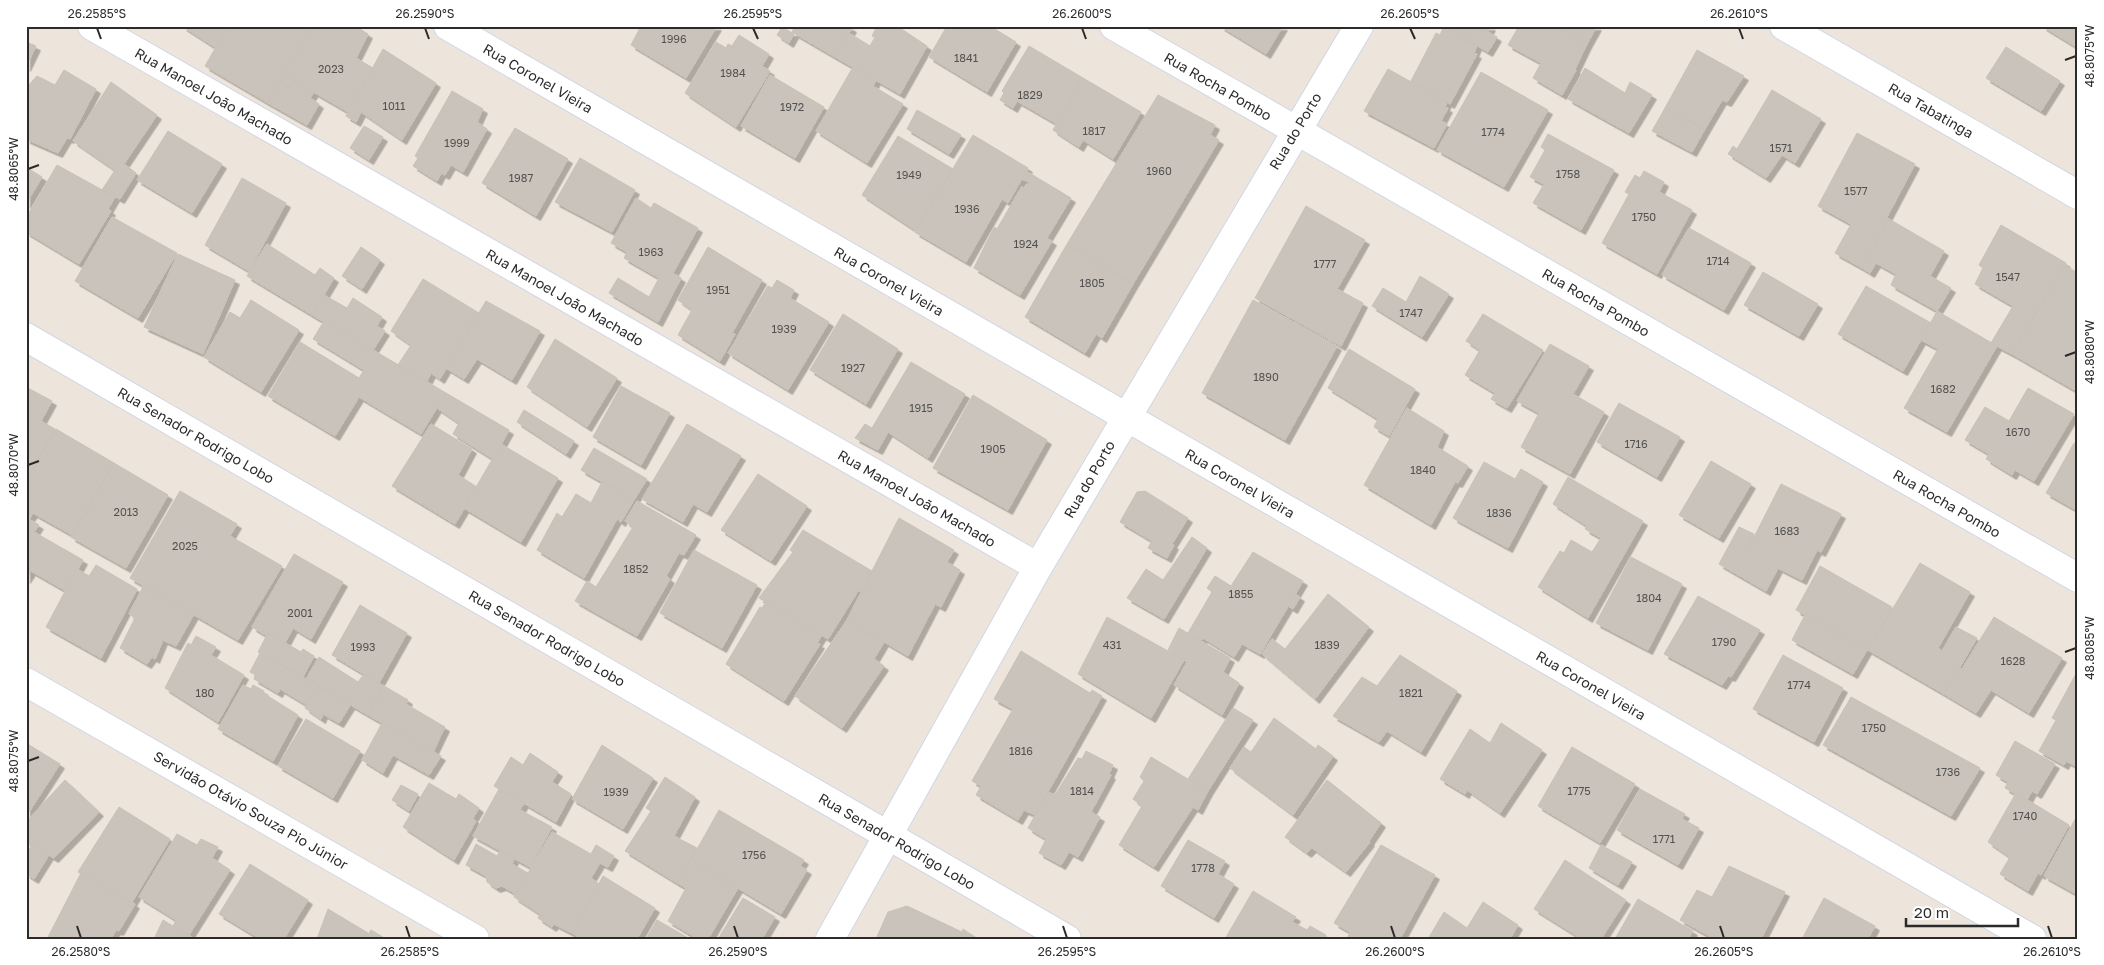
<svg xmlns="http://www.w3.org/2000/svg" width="2104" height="965" font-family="'Golos Text',sans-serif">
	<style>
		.building { fill: #c9c3bb; stroke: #c9c1b5; filter: url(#shadow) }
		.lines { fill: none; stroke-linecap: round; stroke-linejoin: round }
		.minor-casing { stroke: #d1d6e4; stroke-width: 30 }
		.tertiary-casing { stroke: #d1d6e4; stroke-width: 30 }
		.minor { stroke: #fff; stroke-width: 28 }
		.tertiary { stroke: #fff; stroke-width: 28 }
		.ticks { fill: none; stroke: #2b2b2b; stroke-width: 2 }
		.labels { text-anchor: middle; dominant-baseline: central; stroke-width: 5; stroke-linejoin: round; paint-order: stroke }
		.number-label { font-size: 11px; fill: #52514f }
		.street-label { font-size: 14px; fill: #2b2b2b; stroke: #fff }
		.neatline { fill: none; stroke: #2b2b2b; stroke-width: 2 }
		.ticks-label { font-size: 12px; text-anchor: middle; fill: #2b2b2b }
	</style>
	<defs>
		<filter id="shadow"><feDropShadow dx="4.5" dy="4.5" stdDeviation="0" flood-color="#0004"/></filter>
	</defs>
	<rect width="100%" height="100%" fill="#ede5dc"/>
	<g class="building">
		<path d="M182,26h46l-12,22z"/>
		<path d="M228,26l84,2 -44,75 -63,-37z"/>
		<path d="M313,26h42l13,8 -12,24 17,10 -25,44 -64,-37z"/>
		<path d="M641,26h76l-31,52 -55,-33z"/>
		<path d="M795,26h54l3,2 -17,29 -43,-25z"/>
		<path d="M877,26h20l30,20 -27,48 -65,-37 14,-24 21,13 5,-9 -3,-1z"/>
		<path d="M947,26h43l26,16 -29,50 -58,-35z"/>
		<path d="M1220,26h63l-17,28z"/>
		<path d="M1444,26h47l-3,6 9,5 -9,15z"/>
		<path d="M1444,26l33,20 -3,7 3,1 -27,50 -39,-23 25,-48 4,2z"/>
		<path d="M1519,26h36l32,18 -12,25 1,1 -14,25 -29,-17 8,-15 -33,-18z"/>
		<path d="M1555,26h42l-10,18z"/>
		<path d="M2042,26h36v22z"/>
		<path d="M782,27l12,7 -5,9 -12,-8z"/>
		<path d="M739,35l30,19 -7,12 8,5 -34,56 -51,-34 31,-51 10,6 2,-4 4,2z"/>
		<path d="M26,42l10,4 -10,21z"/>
		<path d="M1029,46l54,32 -26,46 -40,-23 -4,7 -13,-8 4,-7 -2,-2z"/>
		<path d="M2006,47l54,34 -19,30 -55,-33z"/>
		<path d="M383,49l53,34 -34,57 -41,-28 -5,10 -10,-6z"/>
		<path d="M1697,50l47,26 -17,26 -5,-2 -17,29 -19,-10 -1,3 -20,-14z"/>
		<path d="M853,67l23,13 -3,6 30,18 -36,59 -51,-32z"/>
		<path d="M1585,68l40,25 5,-11 22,13 -23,38 -61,-34z"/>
		<path d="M1388,69l59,33 -2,5 3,1 -7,13 6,3 -13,24 -70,-37z"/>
		<path d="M64,70l32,19 -26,50 -3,-1 -9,15 -32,-14v-51l11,-12 18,9z"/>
		<path d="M1481,72l67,38 -44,77 -67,-37z"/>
		<path d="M284,75l15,9 -3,6 -15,-9z"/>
		<path d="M770,75l54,32 -29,51 -54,-32z"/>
		<path d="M1083,78l58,34 -28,47 -30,-19 -4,7 -26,-17z"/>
		<path d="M281,81l15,9 3,-6 15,8 -4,6 9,6 -12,21 -39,-22z"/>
		<path d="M111,82l46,33 -33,49 12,9 -16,26 -18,-9 13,-20 -42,-29z"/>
		<path d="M1772,90l49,29 -26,44 -13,-8 -16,23 -38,-24 5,-8 4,3z"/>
		<path d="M452,91l31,18 -6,13 10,7 -24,43 -12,-7 -6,10 -4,-2 -4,8 -24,-15 5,-8 -3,-2z"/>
		<path d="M1158,95l57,30 -5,10 9,5 -86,144 -66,-40z"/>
		<path d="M1665,108l20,14 1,-3 19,10 -13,23 -40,-21z"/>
		<path d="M917,110l44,25 -12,19 -42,-25z"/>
		<path d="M364,126l19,11 -14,23 -19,-12z"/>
		<path d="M515,128l53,31 -32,57 -54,-33z"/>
		<path d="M168,131l54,33 -30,49 -55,-33z"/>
		<path d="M1857,133l58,31 -28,53 2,2 -27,49 -27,-15 16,-29 -33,-18z"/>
		<path d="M1548,134l66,36 -33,60 -48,-27 11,-19 -14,-7 15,-27 -4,-3z"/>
		<path d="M973,135l55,33 -20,35 -6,-4 -36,63 -51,-30z"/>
		<path d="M898,136l55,33 -38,61 -53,-35z"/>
		<path d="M580,158l55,32 -23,42 -57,-30z"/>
		<path d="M57,165l58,32 -7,12 3,2 -32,53 -53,-32v-14z"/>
		<path d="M26,167l16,10 -16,27z"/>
		<path d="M1026,171l45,27 -24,40 5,3 -32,54 -46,-27 20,-41 3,2 25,-43 2,2 5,-6 -7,-3z"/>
		<path d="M1644,171l20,11 -5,10 33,18 -35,64 -55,-31 27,-49 -4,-2 10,-17 5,3z"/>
		<path d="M242,178l44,25 -37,68 -44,-26z"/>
		<path d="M636,198l15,10 3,-5 44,25 -25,45 8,5 -23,44 -49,-29 9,-15 31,19 10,-19 -35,-20 3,-6 -16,-9z"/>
		<path d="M1306,206l59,34 -28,49 26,14 -22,43 -86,-48z"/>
		<path d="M112,217l65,36 -39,65 -63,-37z"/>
		<path d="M1889,219l55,32 -14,25 21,12 -14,23 -46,-26 5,-11 -20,-11 -6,10 -8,-5z"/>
		<path d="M2001,225l65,38 -54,91 -21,-11 22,-37 -38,-22 8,-16 -4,-3z"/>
		<path d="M1689,228l62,35 -27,47 -62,-35z"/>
		<path d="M267,244l48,31 5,-7 14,10 -22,37 -65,-39z"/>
		<path d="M1067,244l66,40 -31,54 -6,-4 -11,19 -60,-36z"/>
		<path d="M361,247l19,13 -18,29 -20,-13z"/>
		<path d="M708,247l54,33 -30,53 3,1 -15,27 -42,-26 14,-25 -14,-10z"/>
		<path d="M178,254l57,26 -32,74 -59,-27z"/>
		<path d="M2064,265l14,8v119l-66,-38z"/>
		<path d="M1763,272l55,32 -19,32 -55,-31z"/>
		<path d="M1420,276l29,18 -27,43 -50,-31 11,-18 23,14z"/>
		<path d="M423,279l56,34 -39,66 -9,-6 -4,8 -29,-16 13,-20 -20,-14z"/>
		<path d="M777,280l17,10 -4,8 39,24 -41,68 -60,-37 40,-67 4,2z"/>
		<path d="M1866,286l65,37 -28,48 -65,-37z"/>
		<path d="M324,295l23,13 6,-10 29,19 -5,9 8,5 -12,19 -61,-35z"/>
		<path d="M251,300l48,30 -38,62 -57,-35 26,-45 10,6z"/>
		<path d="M1253,300l84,46 -52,94 -83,-47z"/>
		<path d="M486,301l54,30 -28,49 -35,-21 -13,20 -18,-11z"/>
		<path d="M1937,311l60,35 -50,86 -43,-24 34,-59 -17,-9z"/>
		<path d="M843,314l55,35 -32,55 -56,-34z"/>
		<path d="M1483,314l60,36 -36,58 -16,-9 4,-6 -30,-18 15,-25 -14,-9z"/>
		<path d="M324,321l122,72 -25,41 -62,-37 -24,39 -67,-40 32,-54 59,36 5,-8 -51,-31z"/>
		<path d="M555,339l62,39 -30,49 -60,-40z"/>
		<path d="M1550,344l39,22 -16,28 31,18 -34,62 -49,-27 18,-34 -22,-12z"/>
		<path d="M1349,349l66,40 -26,47 -15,-9 4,-8 -50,-31z"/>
		<path d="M911,362l54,32 -37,64 -40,-26 -10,18 -23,-12 10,-14 7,4z"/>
		<path d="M621,386l49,27 -29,52 -48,-28z"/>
		<path d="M26,387l26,14 -11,20 14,8 -29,52z"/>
		<path d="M2028,388l46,26 -40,67 -19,-11 -3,5 -26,-16 3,-5 -24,-14 20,-33 24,14z"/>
		<path d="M446,393l63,37 -16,29 -40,-25 6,-11 -22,-15z"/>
		<path d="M973,395l74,45 -39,70 -75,-42z"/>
		<path d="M1619,403l61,34 -23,40 -60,-35z"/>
		<path d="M1407,408l37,23 -7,16 31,19 -10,17 -3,-1 -24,43 -67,-40z"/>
		<path d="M524,410l50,31 -8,13 -49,-32z"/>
		<path d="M431,424l41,25 -14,26 19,12 -22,37 -63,-38z"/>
		<path d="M687,424l54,32 -34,56 -14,-8 -10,18 -41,-23z"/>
		<path d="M56,429l58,34 -42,72 -39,-22 -4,6 -3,-1v-37z"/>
		<path d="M2074,443l4,2v66l-32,-18z"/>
		<path d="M501,444l57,34 -37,64 -57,-34z"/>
		<path d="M594,448l53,31 -13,21 -53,-30z"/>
		<path d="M1711,461l40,23 -32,54 -40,-23z"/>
		<path d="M1484,462l31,17 6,-10 22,13 -35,66 -55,-30z"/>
		<path d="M114,463l54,32 -42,73 -55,-31z"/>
		<path d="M758,474l49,32 -36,55 -50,-31z"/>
		<path d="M1568,477l75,44 -55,97 -50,-31 22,-36 4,2 7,-13 21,12 9,-14 -16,-9 2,-3 -34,-22z"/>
		<path d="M602,482l32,18 -13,22 -4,-3 -33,59 -47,-28 20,-37 5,4 14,-23 15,9z"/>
		<path d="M1781,484l60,30 -20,38 -4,-2 -15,30 -24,-12 -12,23 -47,-27 20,-37 15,7 -6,15z"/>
		<path d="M180,491l57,33 -7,12 52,30 -44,74 -108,-62z"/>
		<path d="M1145,491l43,27 -16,26 2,1 -7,13 -19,-10 4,-7 -32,-19 17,-30z"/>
		<path d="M637,501l59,34 -12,20 -5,-2 -13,23 4,3 -33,57 -62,-35 12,-20 9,6 37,-60 -8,-6z"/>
		<path d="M899,518l55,32 -7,12 13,8 -19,37 -6,-3 -27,52 -61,-36z"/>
		<path d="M29,519l10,6 -5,7 49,28 -17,31 -35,-20 -5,8v-56z"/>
		<path d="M803,530l69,41 -10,21 -4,-1 -30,48 -69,-41 34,-46 -3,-2z"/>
		<path d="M1192,537l15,11 -43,71 -37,-21 19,-29 17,11z"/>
		<path d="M694,550l63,35 -35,63 -62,-35z"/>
		<path d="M1253,552l50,29 -43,73 -18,-10 -8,13 -31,-19 -2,3 -13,-8 24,-41 -5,-4 8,-12 16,10z"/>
		<path d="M294,554l49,28 -32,57 -18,-11 -8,15 -17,-10 -1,3 -15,-9z"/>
		<path d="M1631,557l51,27 -34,66 -52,-27z"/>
		<path d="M1920,563l50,29 -32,56 4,3 14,-24 21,11 -33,56 -76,-44z"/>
		<path d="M96,565l41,24 -36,69 -55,-31 31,-58 12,7z"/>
		<path d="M1820,566l72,41 -24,43 -72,-40z"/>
		<path d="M144,585l50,29 -18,32 -13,-6 -8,19 -3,-2 -5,7 -27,-16 15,-30 -6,-4z"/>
		<path d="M1295,594l5,3 -7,12 -5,-3z"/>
		<path d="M1328,594l41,33 -54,72 -53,-45 10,-15 13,10z"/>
		<path d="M1698,596l62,34 -29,47 -3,-1 -6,9 -58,-31z"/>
		<path d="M766,602l56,33 -5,8 3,1 -36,57 -58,-37 34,-57 2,1z"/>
		<path d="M360,605l47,28 -28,50 -47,-28z"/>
		<path d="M1805,615l62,35 -14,24 -61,-34z"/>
		<path d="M1107,617l77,43 -33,58 -73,-44z"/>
		<path d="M1994,617l68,41 -33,55 -38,-23 -15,23 -32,-19 15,-27 3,2z"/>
		<path d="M847,620l37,22 -10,17 10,7 -42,62 -47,-32z"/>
		<path d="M1179,628l51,30 -7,14 16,11 -17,32 -48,-30 13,-23 -19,-12z"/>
		<path d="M268,633l33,19 2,-3 11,7 -11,21 -45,-25z"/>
		<path d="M196,636l20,11 -5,8 33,20 -26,47 -53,-34 23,-45 3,2z"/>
		<path d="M1021,651l69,42 2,-3 10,6 -67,119 -11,-5 -6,10 -42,-25 5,-9 -9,-5 41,-72 -19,-10z"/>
		<path d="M260,653l58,33 -11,19 -27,-16 -2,4 -24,-14 2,-4 -6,-3z"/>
		<path d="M1400,655l57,36 -36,61 -34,-21 -8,11 -46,-26 29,-39 15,9z"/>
		<path d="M1783,655l60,33 -29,54 -61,-33z"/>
		<path d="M319,657l39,25 6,-8 20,12 -16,29 -62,-36z"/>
		<path d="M2078,670v97l-12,-6 -2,4 -25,-14 17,-31 -4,-2z"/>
		<path d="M243,685l8,4 2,-4 11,6 -1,2 35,22 -25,46 -55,-32z"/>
		<path d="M318,686l33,18 -12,19 -16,-9 -2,5 -16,-11z"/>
		<path d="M384,686l24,14 -2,4 39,23 -12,25 -65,-37z"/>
		<path d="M1851,697l129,71 -29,48 -128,-71z"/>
		<path d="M1233,708l20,12 -45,71 -20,-12z"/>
		<path d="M1274,718l42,31 2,-4 15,11 -40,59 -63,-47 14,-21 7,5z"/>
		<path d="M306,719l54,32 -27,47 -55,-32z"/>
		<path d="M382,723l59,33 -12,19 -36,-20 -10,18 -21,-13z"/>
		<path d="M1501,723l41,27 -42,63 -33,-23 -2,4 -25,-15 30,-50 20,14z"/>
		<path d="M2015,741l40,23 -18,30 -5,-3 -5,9 -22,-12 3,-6 -12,-7z"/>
		<path d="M26,743l34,21 -33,51h-1z"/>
		<path d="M602,745l51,33 -30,51 -51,-30z"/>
		<path d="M1572,747l63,37 -35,59 -62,-37z"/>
		<path d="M1086,751l27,14 -4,9 2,1 -20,37 9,5 -22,40 -9,-5 -8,13 -22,-12 7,-14 -18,-11 20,-36 7,3 23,-37 4,1z"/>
		<path d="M530,753l28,19 -6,10 19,12 -15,28 -62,-36 17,-29 12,8z"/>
		<path d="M1151,757l57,34 -10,19 -5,-3 -39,60 -35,-22 23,-39 -9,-7 11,-18 -4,-4z"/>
		<path d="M665,777l30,20 -21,39 23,12 -20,35 -52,-32 26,-40 -5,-3z"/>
		<path d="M65,780l34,32 -45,46 -28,-16v-20z"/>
		<path d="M1327,780l54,43 -12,18 1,1 -24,30 -34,-24 -5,5 -22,-16z"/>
		<path d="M429,783l27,16 3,-5 20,14 -6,10 3,3 -22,39 -51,-33z"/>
		<path d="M401,785l17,9 -9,17 -17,-11z"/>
		<path d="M499,789l25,14 -4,7 32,17 -22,40 -57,-31z"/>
		<path d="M1640,789l45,25 -3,5 17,9 -21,37 -61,-35z"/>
		<path d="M2016,793l53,32 -28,50 -3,-2 -10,18 -28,-17 10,-17 -22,-15z"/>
		<path d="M119,807l51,32 -38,63 -54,-30z"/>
		<path d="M719,810l85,50 -4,6 7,4 -26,44 -90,-54z"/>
		<path d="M2078,814v81l-34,-19z"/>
		<path d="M552,832l39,22 5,-9 18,11 -6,11 -8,-4 -9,15 8,6 -27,49 -18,-9 -2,3 -14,-9 2,-4 -26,-17z"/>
		<path d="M177,834l20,11 4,-6 17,8 -6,11 18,12 -41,65 -16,-9 3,-6 -37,-23z"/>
		<path d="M1188,840l37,21 -7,13 16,10 -20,34 -53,-32z"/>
		<path d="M476,844l21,12 3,-5 14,8 -2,5 16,9 -12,21 -14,-8 -6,2 -9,-6 -1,-6 -20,-11z"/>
		<path d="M32,845l17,10 -15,24 -8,-5v-20z"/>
		<path d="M1381,845l54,30 -35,64h-53l3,-7 -16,-9z"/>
		<path d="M1601,845l31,17 -14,23 -29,-17z"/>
		<path d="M691,860l47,28 -30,51h-10l-30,-18 18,-33 -9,-5z"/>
		<path d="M1565,860l61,40 -25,39h-19l-48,-30z"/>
		<path d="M250,864l58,36 -24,39 -27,-2 -38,-23z"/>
		<path d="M1729,866l56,26 -24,47 -48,-1 -33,-18 17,-30 15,7z"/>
		<path d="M81,873l54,31 -16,27 -3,-1 -5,9h-64z"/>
		<path d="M603,876l52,32 -18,31h-55l-10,-6z"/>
		<path d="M1253,891l43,26 -4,5 15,8 3,-4 16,9 -2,4h-99z"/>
		<path d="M743,898l32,19 -13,22h-44z"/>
		<path d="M1824,898l51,28 -7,13h-66z"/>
		<path d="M1638,899l55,32 -5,8h-73z"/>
		<path d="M1483,902l35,23 -8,14h-82l16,-27 23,16z"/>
		<path d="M907,906l55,26 -2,7h-84l12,-27z"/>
		<path d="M328,909l40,24 -3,6h-48z"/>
		<path d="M163,920l10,6 22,13h-41z"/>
		<path d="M657,920l33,19h-44z"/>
		<path d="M963,929l15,10h-18z"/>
		<path d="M371,930l15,9h-21z"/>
	</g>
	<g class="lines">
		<g class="minor-casing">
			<g id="minor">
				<path d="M92,26l946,541"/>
				<path d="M448,26l1584,913"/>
				<path d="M1114,26l964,552"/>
				<path d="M1784,26l294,169"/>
				<path d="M26,682l449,257"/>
			</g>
		</g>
		<g class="tertiary-casing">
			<g id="tertiary">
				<path d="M26,337l1041,602"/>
				<path d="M830,939l208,-372 321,-541"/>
			</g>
		</g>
		<use href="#minor" class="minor"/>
		<use href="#tertiary" class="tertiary"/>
	</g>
	<path class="ticks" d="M97,28l4,11M425,28l4,11M753,28l5,11M1082,28l4,11M1410,28l5,11M1739,28l4,11M2065,60l11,-4M28,169l11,-4M2065,356l11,-4M28,465l11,-4M2065,652l11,-4M28,761l11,-4M77,926l4,12M406,926l4,12M734,926l4,12M1063,926l4,12M1391,926l4,12M1720,926l4,12M2048,926l4,12"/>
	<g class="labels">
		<g class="number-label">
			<text x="674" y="38">1996</text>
			<text x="966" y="57">1841</text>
			<text x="331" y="68">2023</text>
			<text x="733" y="72">1984</text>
			<text x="1030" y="94">1829</text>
			<text x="394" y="105">1011</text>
			<text x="792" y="106">1972</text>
			<text x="1094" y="130">1817</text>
			<text x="1493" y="131">1774</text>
			<text x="457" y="142">1999</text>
			<text x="1781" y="147">1571</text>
			<text x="1159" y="170">1960</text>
			<text x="1568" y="173">1758</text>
			<text x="909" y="174">1949</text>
			<text x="521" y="177">1987</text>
			<text x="1856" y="190">1577</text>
			<text x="967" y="208">1936</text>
			<text x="1644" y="216">1750</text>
			<text x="1026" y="243">1924</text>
			<text x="651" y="251">1963</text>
			<text x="1718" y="260">1714</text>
			<text x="1325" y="263">1777</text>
			<text x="2008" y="276">1547</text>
			<text x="1092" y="282">1805</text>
			<text x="718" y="289">1951</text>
			<text x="1411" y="312">1747</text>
			<text x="784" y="328">1939</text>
			<text x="853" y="367">1927</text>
			<text x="1266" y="376">1890</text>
			<text x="1943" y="388">1682</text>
			<text x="921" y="407">1915</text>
			<text x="2018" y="431">1670</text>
			<text x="1636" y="443">1716</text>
			<text x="993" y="448">1905</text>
			<text x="1423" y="469">1840</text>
			<text x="126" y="511">2013</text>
			<text x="1499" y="512">1836</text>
			<text x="1787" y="530">1683</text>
			<text x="185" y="545">2025</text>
			<text x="636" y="568">1852</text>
			<text x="1241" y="593">1855</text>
			<text x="1649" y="597">1804</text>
			<text x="300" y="612">2001</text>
			<text x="1724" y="641">1790</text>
			<text x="1112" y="644">431</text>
			<text x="1327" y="644">1839</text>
			<text x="363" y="646">1993</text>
			<text x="2013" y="660">1628</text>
			<text x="1799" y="684">1774</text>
			<text x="205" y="692">180</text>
			<text x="1411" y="692">1821</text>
			<text x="1874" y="727">1750</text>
			<text x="1021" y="750">1816</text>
			<text x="1948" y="771">1736</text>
			<text x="1082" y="790">1814</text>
			<text x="1579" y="790">1775</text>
			<text x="616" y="791">1939</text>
			<text x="2025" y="815">1740</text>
			<text x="1664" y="838">1771</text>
			<text x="754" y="854">1756</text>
			<text x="1203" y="867">1778</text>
		</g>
		<g class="street-label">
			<text transform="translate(538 78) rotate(30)">Rua Coronel Vieira</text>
			<text transform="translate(1218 86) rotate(30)">Rua Rocha Pombo</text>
			<text transform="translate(214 96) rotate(30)">Rua Manoel João Machado</text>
			<text transform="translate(1931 110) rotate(30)">Rua Tabatinga</text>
			<text transform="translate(1295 131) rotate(-59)">Rua do Porto</text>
			<text transform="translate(889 281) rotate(30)">Rua Coronel Vieira</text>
			<text transform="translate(565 297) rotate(30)">Rua Manoel João Machado</text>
			<text transform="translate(1596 302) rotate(30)">Rua Rocha Pombo</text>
			<text transform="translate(196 435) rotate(30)">Rua Senador Rodrigo Lobo</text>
			<text transform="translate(1089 479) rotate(-60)">Rua do Porto</text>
			<text transform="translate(1240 483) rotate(30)">Rua Coronel Vieira</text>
			<text transform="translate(917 498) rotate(30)">Rua Manoel João Machado</text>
			<text transform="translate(1947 503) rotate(30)">Rua Rocha Pombo</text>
			<text transform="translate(547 638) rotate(30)">Rua Senador Rodrigo Lobo</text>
			<text transform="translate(1591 685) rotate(30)">Rua Coronel Vieira</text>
			<text transform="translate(251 810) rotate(30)">Servidão Otávio Souza Pio Júnior</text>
			<text transform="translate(897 841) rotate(30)">Rua Senador Rodrigo Lobo</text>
		</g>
	</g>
	<rect width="2104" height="965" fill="none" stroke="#ffffff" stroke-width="55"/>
	<path d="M1906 918v8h112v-8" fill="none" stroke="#2b2b2b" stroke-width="2.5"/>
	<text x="1914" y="918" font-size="15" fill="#2b2b2b" stroke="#ffffff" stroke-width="4" paint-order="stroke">20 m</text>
	<rect x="28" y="28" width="2048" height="910" class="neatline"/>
	<g class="ticks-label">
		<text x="97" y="18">26.2585°S</text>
		<text x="425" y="18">26.2590°S</text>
		<text x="753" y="18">26.2595°S</text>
		<text x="1082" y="18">26.2600°S</text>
		<text x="1410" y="18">26.2605°S</text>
		<text x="1739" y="18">26.2610°S</text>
		<text transform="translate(2090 56) rotate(-90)" y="4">48.8075°W</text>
		<text transform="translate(14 169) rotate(-90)" y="4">48.8065°W</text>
		<text transform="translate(2090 352) rotate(-90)" y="4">48.8080°W</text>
		<text transform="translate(14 465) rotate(-90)" y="4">48.8070°W</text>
		<text transform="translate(2090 648) rotate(-90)" y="4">48.8085°W</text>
		<text transform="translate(14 761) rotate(-90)" y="4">48.8075°W</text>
		<text x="81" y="956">26.2580°S</text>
		<text x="410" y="956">26.2585°S</text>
		<text x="738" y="956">26.2590°S</text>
		<text x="1067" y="956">26.2595°S</text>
		<text x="1395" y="956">26.2600°S</text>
		<text x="1724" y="956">26.2605°S</text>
		<text x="2052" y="956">26.2610°S</text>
	</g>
</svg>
